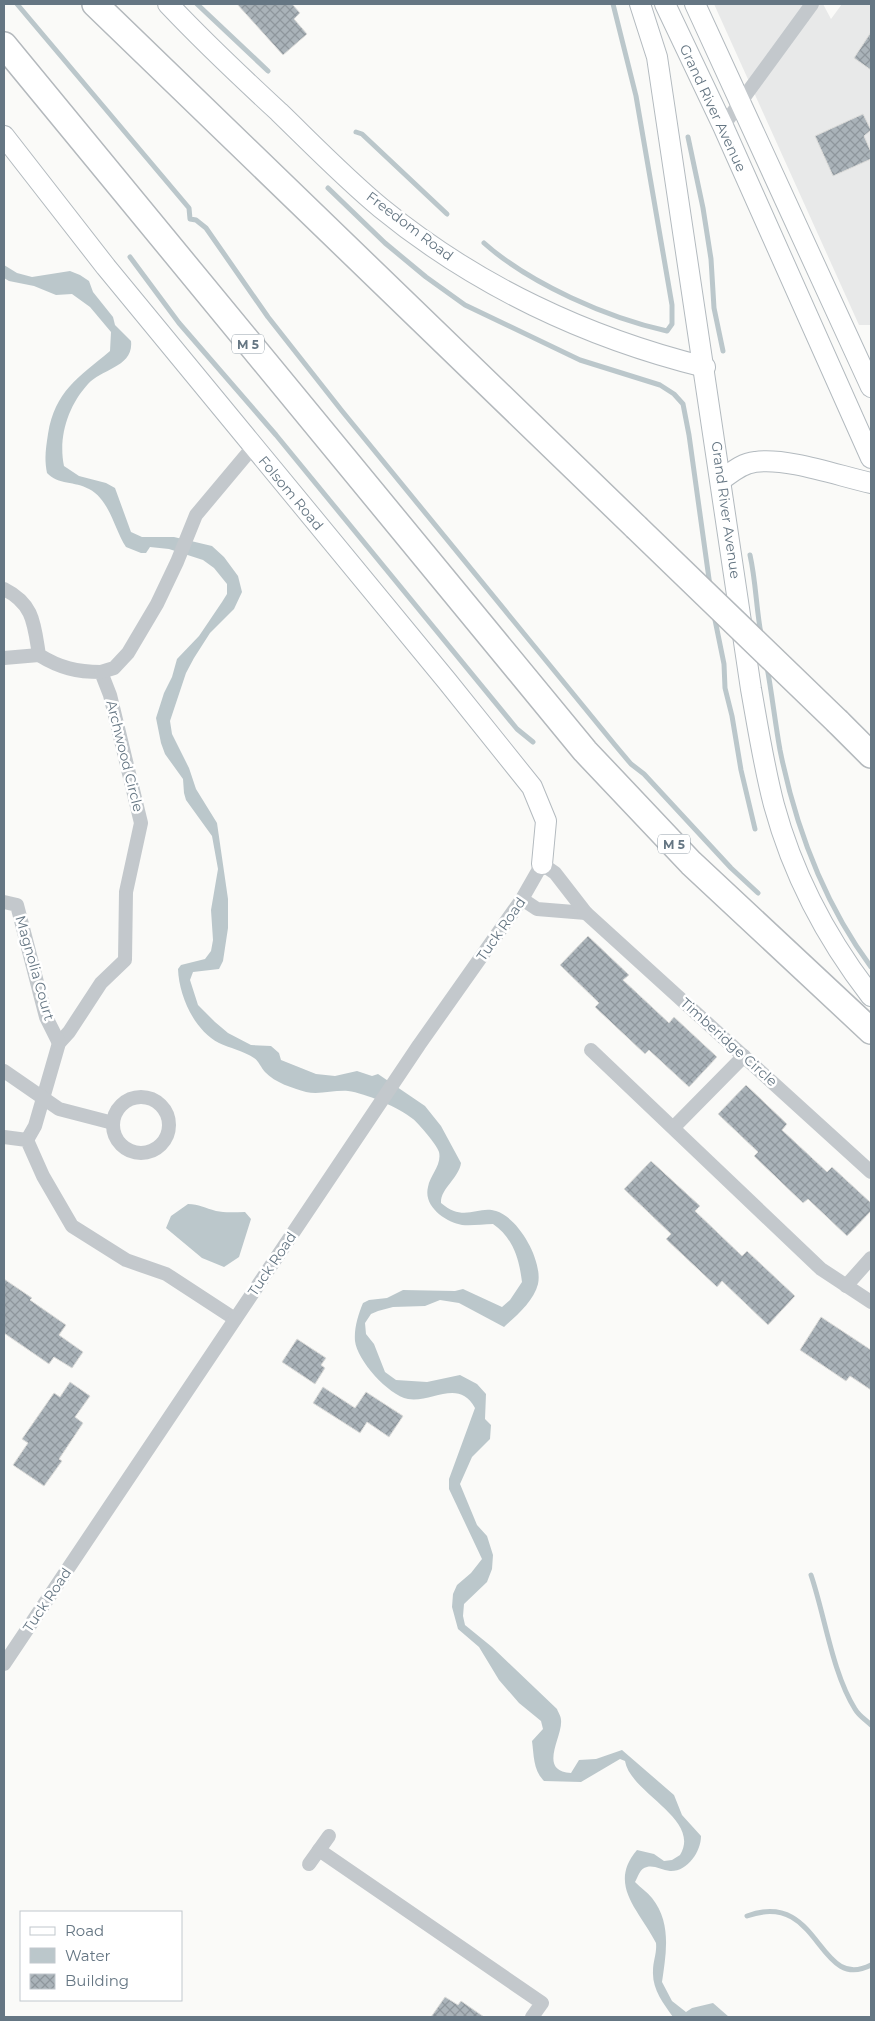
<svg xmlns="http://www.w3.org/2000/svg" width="875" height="2021" font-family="Montserrat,sans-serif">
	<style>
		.built { fill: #e8e9e9 }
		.water { fill: #bbc7cb }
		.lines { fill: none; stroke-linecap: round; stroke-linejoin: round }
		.stream { stroke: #bbc7cb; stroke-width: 5 }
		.building { fill: url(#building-cross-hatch); stroke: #dcdcda }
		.secondary-casing { stroke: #b3babf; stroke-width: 22 }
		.highway-casing { stroke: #b4b9bd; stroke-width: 28 }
		.street { stroke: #c3c8cc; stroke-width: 14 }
		.secondary { stroke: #fff; stroke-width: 20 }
		.highway { stroke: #fff; stroke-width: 25 }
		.highway-bridge-casing { stroke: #b4b9bd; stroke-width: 28; stroke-linecap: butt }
		.highway-bridge { stroke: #fff; stroke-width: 25 }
		.labels { text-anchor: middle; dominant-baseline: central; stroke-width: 5; stroke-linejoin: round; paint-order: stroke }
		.shield { fill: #fff; stroke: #939fa8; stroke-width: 1 }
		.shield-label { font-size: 12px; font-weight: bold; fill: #657683 }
		.street-label { font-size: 14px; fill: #657683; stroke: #fff }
	</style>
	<defs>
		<pattern id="building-cross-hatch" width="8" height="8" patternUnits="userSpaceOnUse" patternTransform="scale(1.25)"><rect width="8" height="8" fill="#aab3b9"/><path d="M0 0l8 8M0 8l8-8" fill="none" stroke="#8e969c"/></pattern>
	</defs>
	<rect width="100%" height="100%" fill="#fafaf8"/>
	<path class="built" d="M714,4h109l8,15 11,-15h29v321h-12z"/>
	<g class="water">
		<path d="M4,265l13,8 15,4 38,-6 10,4 9,6 4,11 20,25 2,8 16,16c3,26 -30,28 -43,43 -20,22 -30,53 -24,82l15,10 27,7 9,5 16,44 11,5h32l38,9 12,11 14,19 4,16 -8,17 -24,24 -16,25 -8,15 -16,48 2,13 17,34 7,21 21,34 11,76v29l-5,33 -4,8 -26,3 -3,8 8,25 17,17 13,11 23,12 20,1 8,7 2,7 35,14 19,2 22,-5 15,5 6,-2 47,32 16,20 20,37c-2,15 -21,26 -20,40 23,20 37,2 55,8 23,7 47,50 42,73 -4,17 -22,32 -34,43l-45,-24 -19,-3 -15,6 -32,1 -15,4 -7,3 -6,9 1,11 8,10 11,28 11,8 31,2 33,-7 17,9 9,10 -1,25 6,6 -1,14 -18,18 -12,27 17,41 10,11 6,19 -1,14 -5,13 -23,22 -1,12 2,9 27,22 65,62c1,3 4,7 4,11 2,17 -24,51 10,53l8,-13 17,-1 26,-9 52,45 8,20 19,21c0,16 -14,36 -31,35 -8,-1 -16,-6 -23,-4 -7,1 -9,10 -12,15 6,6 12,10 17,16 20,25 14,56 10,84l10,19 14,11 6,-4 21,-5 16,14h-56c-10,-14 -21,-28 -20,-46 0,-10 4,-18 3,-28 -16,-32 -49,-58 -19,-93l17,4 10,7 8,-1 8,-5c22,-36 -50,-62 -55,-94l-5,-2 -39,23 -37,-1c-11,-11 -10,-26 -12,-40l11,-12 -2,-8 -22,-18 -20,-23 -20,-33 -21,-18 -6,-22 1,-13 4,-9 14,-12 11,-14 -33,-70v-10l26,-71c-16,-30 -43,-5 -67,-9 -20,-4 -51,-39 -53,-58 -1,-13 3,-26 8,-38l6,-3 18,-2 16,-8 52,1 8,-2 39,18 8,-7 12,-18c-3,-24 -9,-44 -29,-58 -10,0 -21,2 -31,1 -16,-3 -39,-18 -34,-38 2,-12 14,-22 11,-35 -2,-7 -20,-28 -26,-33 -13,-11 -48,-26 -65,-28 -14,-1 -29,4 -42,1 -13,-4 -31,-9 -41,-20 -4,-4 -6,-11 -11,-14 -10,-7 -25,-10 -35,-15 -25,-13 -40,-47 -41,-74l3,-4 24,-6 6,-8 2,-11 -2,-30 7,-41 -6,-33 -26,-36 -2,-7 -1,-14 -18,-25 -4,-11 -5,-25 8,-25 8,-16 5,-18 22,-23 23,-34 5,-8v-10l-13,-16 -11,-8 -34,-11 -19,-2 -4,6h-5l-15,-6c-12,-18 -16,-47 -37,-58 -14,-8 -31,-4 -42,-16 -3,-15 -1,-25 1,-39 7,-43 30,-56 62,-83l1,-19 -21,-25 -18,-13 -16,1 -22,-9 -25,-5 -5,-3z"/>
		<path d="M188,1204c11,0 17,4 28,7 9,2 20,1 29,1l6,7 -12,38 -15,10 -22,-9 -36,-30 5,-12z"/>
	</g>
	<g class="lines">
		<g class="stream">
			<path d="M17,4l172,204 1,11 6,1 10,8 62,89 74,94 273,334 16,19 13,10 87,94 27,25"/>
			<path d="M197,4l71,67"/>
			<path d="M356,132l6,2 85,80"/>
			<path d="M688,137l15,71 8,51 3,49 9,43"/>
			<path d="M328,188l57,55 41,34 39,28 115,55 80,25 14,9 9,10 6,31 21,151"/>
			<path d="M484,243c46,41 124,75 183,88l5,-7v-19l-36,-209 -23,-92"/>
			<path d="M130,257l49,66 97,112 241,294 16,13"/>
			<path d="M750,555c6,27 6,52 11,79"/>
			<path d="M714,615l10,49 1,24 7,28 9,54 14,59"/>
			<path d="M767,667c5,27 8,55 13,83 16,79 43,152 91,217"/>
			<path d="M811,1575c14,41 21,97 44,134 4,7 11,11 16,16"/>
			<path d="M747,1916c74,-27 70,77 124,49"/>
		</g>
	</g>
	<g class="building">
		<path d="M237,4h55l8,9 -6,6 13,15 -24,21z"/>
		<path d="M871,32v38l-17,-12z"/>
		<path d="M863,114l8,16 -7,6 7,16v7l-38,17 -18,-40z"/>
		<path d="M588,936l41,39 -6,5 46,43 5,-6 43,40 -28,30 -40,-37 -4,4 -50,-47 4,-4 -39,-38z"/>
		<path d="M746,1085l41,39 -5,6 45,42 5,-5 39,36v8l-24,25 -39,-37 -5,4 -49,-47 4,-4 -40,-38z"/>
		<path d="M651,1161l49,45 -5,5 47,45 5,-5 48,45 -27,29 -46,-44 -5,6 -51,-48 5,-5 -47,-45z"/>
		<path d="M4,1279l28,19 -2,2 36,25 -7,10 24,17 -11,16 -18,-11 -5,7 -45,-31z"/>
		<path d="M821,1317l50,33v40l-21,-14 -4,5 -46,-31z"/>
		<path d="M297,1339l29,19 -5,7 4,3 -10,16 -33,-22z"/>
		<path d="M70,1382l20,14 -15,21 8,6 -24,36 3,2 -18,25 -31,-21 15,-22 -6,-4 32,-46 6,4z"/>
		<path d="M323,1387l32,21 11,-16 37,24 -14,21 -22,-15 -7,11 -47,-30z"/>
		<path d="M445,1997l13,8 3,-4 23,16h-53z"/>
	</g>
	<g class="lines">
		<g class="secondary-casing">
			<g id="secondary">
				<path d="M168,4c35,37 73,73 111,108 34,33 66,66 102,96 94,77 206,130 324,159"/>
				<path d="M640,4l17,53 94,632c7,39 13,78 23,116 19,70 53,134 97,191"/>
				<path d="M665,4l58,122 148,332"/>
				<path d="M695,4l176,383"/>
				<path d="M4,136l102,131 341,414 85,106 14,34 -4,43"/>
				<path d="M721,480c10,-7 21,-17 34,-18 31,-5 84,14 116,21"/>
			</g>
		</g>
		<g class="highway-casing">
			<g id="highway">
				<path d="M95,4l541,523"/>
				<path d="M4,45l581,706 106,112 180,168"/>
				<path d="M838,722l33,33"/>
			</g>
		</g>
		<g class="street">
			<path d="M723,126l89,-122"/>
			<path d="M4,589c30,15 30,35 35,66 21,13 38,17 62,17l9,23 31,128 -15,69 -1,68 -24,23 -32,49 -10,11 -24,83 -8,14"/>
			<path d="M4,658l35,-3"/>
			<path d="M101,672l13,-4 14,-15 29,-49 20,-42 19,-47 57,-68"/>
			<path d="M522,899l15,10 49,4"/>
			<path d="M4,902l13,3 29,112 13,26"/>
			<path d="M591,1050l230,219 50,33"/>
			<path d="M4,1071l55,38 54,14"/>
			<circle cx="141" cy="1125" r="28"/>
			<path d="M674,1127l70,-71"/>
			<path d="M4,1137l23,3 16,36 29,50 54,34 40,14 69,45"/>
			<path d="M846,1286l25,-28"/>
			<path d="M4,1664l415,-619 103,-146 20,-35 13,9 31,40 285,259"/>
			<path d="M319,1850l223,153 -10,14"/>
			<path d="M309,1864l20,-28"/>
		</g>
		<use href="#secondary" class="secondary"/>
		<use href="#highway" class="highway"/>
		<g class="highway-bridge-casing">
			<path id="highway-bridge" d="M636,527l202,195"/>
		</g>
		<use href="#highway-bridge" class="highway-bridge"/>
	</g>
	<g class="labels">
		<g class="shield">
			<rect x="232" y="334.5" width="32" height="19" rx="4"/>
			<rect x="658" y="834.5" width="32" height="19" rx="4"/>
		</g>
		<g class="shield-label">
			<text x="248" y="344">M 5</text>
			<text x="674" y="844">M 5</text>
		</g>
		<g class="street-label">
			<text transform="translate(713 108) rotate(65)">Grand River Avenue</text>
			<text transform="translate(410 226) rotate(37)">Freedom Road</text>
			<text transform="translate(291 493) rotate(50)">Folsom Road</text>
			<text transform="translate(726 510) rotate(82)">Grand River Avenue</text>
			<text transform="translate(125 756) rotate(76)">Archwood Circle</text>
			<text transform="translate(501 929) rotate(-55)">Tuck Road</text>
			<text transform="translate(35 968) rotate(74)">Magnolia Court</text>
			<text transform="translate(729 1042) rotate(42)">Timberidge Circle</text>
			<text transform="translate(272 1264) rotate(-56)">Tuck Road</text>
			<text transform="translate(47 1600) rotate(-56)">Tuck Road</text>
		</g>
	</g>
	<rect width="875" height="2021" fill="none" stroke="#657683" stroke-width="10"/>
	<rect x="20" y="1911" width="162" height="90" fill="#ffffff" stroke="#c1c8cd"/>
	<rect x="30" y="1927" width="25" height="8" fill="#ffffff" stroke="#c1c8cd"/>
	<text x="65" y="1936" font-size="15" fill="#657683">Road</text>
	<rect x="30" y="1948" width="25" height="15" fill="#bbc7cb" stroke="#c1c8cd"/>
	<text x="65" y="1961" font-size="15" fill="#657683">Water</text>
	<rect x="30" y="1974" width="25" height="15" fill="url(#building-cross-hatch)" stroke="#c1c8cd"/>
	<text x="65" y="1986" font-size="15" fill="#657683">Building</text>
</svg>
